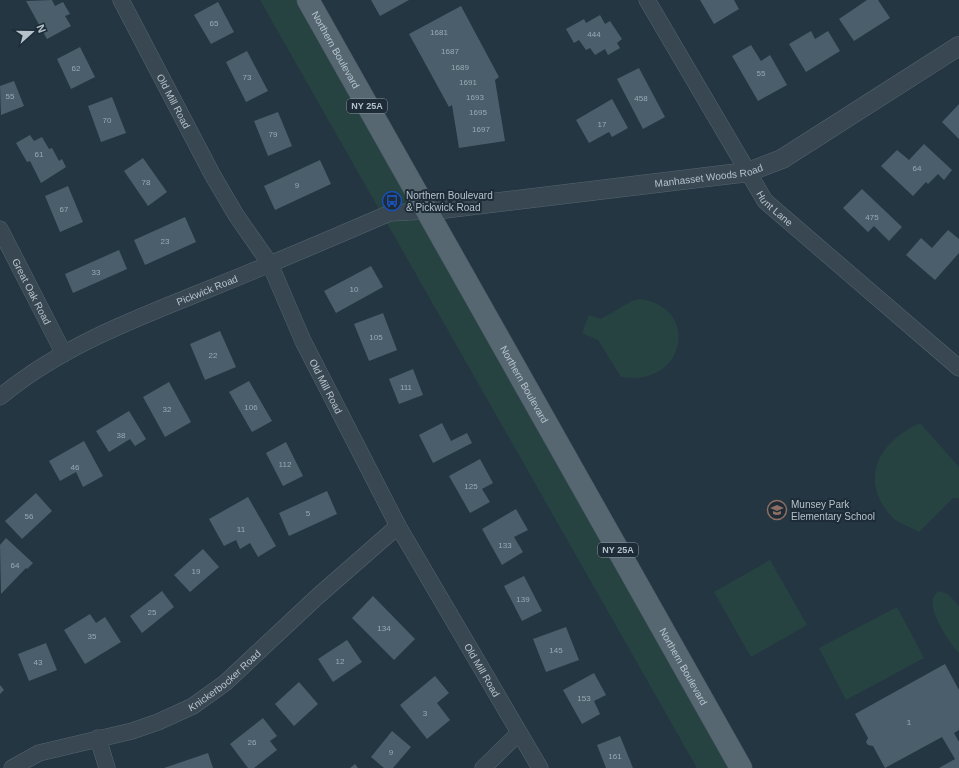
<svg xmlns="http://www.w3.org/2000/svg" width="959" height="768" font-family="Helvetica,sans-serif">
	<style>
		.green { fill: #264342 }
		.building { fill: #4a5e6b }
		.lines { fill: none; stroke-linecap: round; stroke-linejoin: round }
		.minor-casing { stroke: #56656f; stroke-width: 17 }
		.tertiary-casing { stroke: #56656f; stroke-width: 20 }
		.primary-casing { stroke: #45535e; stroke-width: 23 }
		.minor { stroke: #384752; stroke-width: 16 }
		.tertiary { stroke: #384752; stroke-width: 19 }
		.primary { stroke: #566772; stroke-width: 22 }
		.labels { text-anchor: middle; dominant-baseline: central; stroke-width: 4; stroke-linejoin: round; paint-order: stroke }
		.number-label { font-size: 8px; fill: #9aa9b4 }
		.shield { fill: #1d2c37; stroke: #87959f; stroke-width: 1 }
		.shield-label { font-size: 9px; font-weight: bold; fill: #b5c2cc }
		.street-label { font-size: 10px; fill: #b5c2cc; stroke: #1d2c37 }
		.poi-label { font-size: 10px; fill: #b5c2cc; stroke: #1d2c37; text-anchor: start }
	</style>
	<rect width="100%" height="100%" fill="#243642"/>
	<g class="green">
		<path d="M260,0h48l433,768h-44z"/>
		<path d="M640,299c61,8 46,89 -19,78l-23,-37 -16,-7 7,-18 12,4 31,-18z"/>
		<path d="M920,423l39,44v31h-6l-34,34c-8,-5 -21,-9 -27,-15 -35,-38 -12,-76 28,-94z"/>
		<path d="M770,560l37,65 -56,32 -37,-65z"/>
		<path d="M938,591l10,3 11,12v47c-9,-9 -30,-41 -26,-54 0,-2 4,-6 5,-8z"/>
		<path d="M897,607l27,51 -78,42 -27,-52z"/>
	</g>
	<g class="building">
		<path d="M52,0l3,6 8,-4 7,12 -5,2 6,10 -24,13 -21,-38z"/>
		<path d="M371,0h38l-29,16z"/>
		<path d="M700,0h34l5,9 -25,15z"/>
		<path d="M867,0h11l12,18 -36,23 -15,-22z"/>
		<path d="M218,2l16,30 -23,12 -17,-29z"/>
		<path d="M461,6l38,71 -4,3 10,61 -46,7 -7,-43 -3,2 -40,-73z"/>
		<path d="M600,15l5,9 5,-3 12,18 -5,4 3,5 -12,7 -3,-6 -10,6 -5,-7 -4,2 -7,-10 -5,3 -8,-14 18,-10 2,4z"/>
		<path d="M811,31l4,8 13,-8 12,20 -34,21 -17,-28z"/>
		<path d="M751,45l10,16 9,-6 17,30 -29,16 -26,-45z"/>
		<path d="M80,47l15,30 -24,12 -14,-30z"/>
		<path d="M247,51l21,40 -22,11 -20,-40z"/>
		<path d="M639,68l26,49 -22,12 -26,-50z"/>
		<path d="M14,81l10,25 -23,9 -1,-29z"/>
		<path d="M112,97l14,36 -25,9 -13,-36z"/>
		<path d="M612,99l16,29 -16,9 -3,-5 -20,11 -13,-23z"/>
		<path d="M959,104v35l-17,-17z"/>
		<path d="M278,112l14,34 -24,10 -14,-35z"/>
		<path d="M30,135l4,6 8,-4 7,12 3,-1 7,13 3,-2 4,8 -25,16 -11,-22 -3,1 -11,-19z"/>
		<path d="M924,144l28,26 -8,10 -6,-6 -10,10 -2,-2 -13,14 -32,-30 16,-16 12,10z"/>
		<path d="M143,158l24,34 -19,14 -24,-35z"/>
		<path d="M320,160l11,24 -56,26 -11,-24z"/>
		<path d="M68,186l15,36 -23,10 -15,-36z"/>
		<path d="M862,189l40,38 -13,14 -15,-15 -6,6 -25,-24z"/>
		<path d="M185,217l11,25 -51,23 -11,-25z"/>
		<path d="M948,230l11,9v14l-24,27 -29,-25 15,-17 11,10z"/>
		<path d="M119,250l8,19 -54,24 -8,-19z"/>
		<path d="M371,266l12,21 -47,26 -12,-22z"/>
		<path d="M383,313l14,37 -28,11 -15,-37z"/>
		<path d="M220,331l16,36 -31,13 -15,-36z"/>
		<path d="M413,369l10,26 -24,9 -10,-25z"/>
		<path d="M249,381l23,40 -20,11 -23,-40z"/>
		<path d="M169,382l22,40 -26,15 -22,-40z"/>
		<path d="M129,411l17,28 -11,7 -5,-7 -21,13 -13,-21z"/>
		<path d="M442,423l9,18 16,-8 5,10 -39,20 -14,-28z"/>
		<path d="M84,441l19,35 -20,11 -7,-15 -16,9 -11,-20z"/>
		<path d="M286,442l17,34 -20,10 -17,-33z"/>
		<path d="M480,459l13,24 -11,6 8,13 -20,11 -21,-37z"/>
		<path d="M327,491l10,23 -48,22 -10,-23z"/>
		<path d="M36,493l16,18 -30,28 -17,-18z"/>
		<path d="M248,497l28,49 -18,11 -8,-14 -10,6 -4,-9 -12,6 -15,-27z"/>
		<path d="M516,509l12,21 -14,7 9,15 -21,13 -20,-36z"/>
		<path d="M6,538l27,25 -6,6 -1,-1 -25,26 -1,-49z"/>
		<path d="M203,549l16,18 -29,25 -16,-17z"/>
		<path d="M524,576l18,35 -20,10 -18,-35z"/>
		<path d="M162,591l12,16 -32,26 -12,-17z"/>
		<path d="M373,596l42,43 -21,21 -42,-42z"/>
		<path d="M90,614l6,9 9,-6 16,25 -36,22 -21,-34z"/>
		<path d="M566,627l13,33 -33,12 -13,-33z"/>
		<path d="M347,640l15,22 -29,20 -15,-23z"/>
		<path d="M46,643l11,27 -28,11 -11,-27z"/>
		<path d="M945,664l14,26v40l-5,3 5,9v26h-20l16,-9 -13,-22 -57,31 -12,-22 -5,-1 -2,-3 2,-4 -13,-24z"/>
		<path d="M594,673l12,22 -12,6 6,13 -18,10 -19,-34z"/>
		<path d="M435,676l14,17 -12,10 13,17 -23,19 -27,-34z"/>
		<path d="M299,682l19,22 -24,22 -19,-22z"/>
		<path d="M0,685l4,5 -4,4z"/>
		<path d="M263,718l14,18 -7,5 7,9 -23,18h-6l-18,-24z"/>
		<path d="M392,731l19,16 -18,21h-9l-13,-11z"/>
		<path d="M620,736l13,32h-27l-9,-23z"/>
		<path d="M208,753l5,15h-49z"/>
		<path d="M355,764l3,4h-8z"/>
	</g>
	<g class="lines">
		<g class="minor-casing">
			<g id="minor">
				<path id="s1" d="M121,0l91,174 24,41 34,49 33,77 95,185 142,242"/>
				<path id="s2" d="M647,0l118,201 194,167"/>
				<path id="s3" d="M0,229l64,125"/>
				<path id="s4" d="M0,397c62,-52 140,-80 214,-110 59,-24 118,-49 176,-74l35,-2"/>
				<path d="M98,738l9,30"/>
				<path id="s5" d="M12,768l27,-15 93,-22 26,-9 35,-16 32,-23 93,-87 80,-70"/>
				<path d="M483,768l36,-35"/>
			</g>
		</g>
		<g class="tertiary-casing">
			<g id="tertiary">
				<path id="s6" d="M425,211l323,-39 34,-13 177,-113"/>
			</g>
		</g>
		<g class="primary-casing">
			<g id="primary">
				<path id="s7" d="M308,0l433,768"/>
			</g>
		</g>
		<use href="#minor" class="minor"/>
		<use href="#tertiary" class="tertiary"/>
		<use href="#primary" class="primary"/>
	</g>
	<defs>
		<g id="bus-ring" transform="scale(1)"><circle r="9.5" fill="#1d2c37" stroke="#1a4fb4" stroke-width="1.5"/><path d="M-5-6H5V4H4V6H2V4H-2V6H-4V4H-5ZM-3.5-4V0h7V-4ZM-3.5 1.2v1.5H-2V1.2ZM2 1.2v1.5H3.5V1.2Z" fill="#1a4fb4"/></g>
		<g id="school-ring" transform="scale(1)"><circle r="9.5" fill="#1d2c37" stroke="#8d6e63" stroke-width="1.5"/><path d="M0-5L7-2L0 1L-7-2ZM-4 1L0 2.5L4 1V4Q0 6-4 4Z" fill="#8d6e63"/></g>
	</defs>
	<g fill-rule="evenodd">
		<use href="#bus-ring" x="392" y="201"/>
		<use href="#school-ring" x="777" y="510"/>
	</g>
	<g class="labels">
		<g class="number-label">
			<text x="214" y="23">65</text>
			<text x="439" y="32">1681</text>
			<text x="594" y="34">444</text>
			<text x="450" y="51">1687</text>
			<text x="460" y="67">1689</text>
			<text x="76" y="68">62</text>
			<text x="761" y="73">55</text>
			<text x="247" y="77">73</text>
			<text x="468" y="82">1691</text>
			<text x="10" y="96">55</text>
			<text x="475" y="97">1693</text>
			<text x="641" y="98">458</text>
			<text x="478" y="112">1695</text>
			<text x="107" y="120">70</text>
			<text x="602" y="124">17</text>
			<text x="481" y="129">1697</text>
			<text x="273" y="134">79</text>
			<text x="39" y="154">61</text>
			<text x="917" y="168">64</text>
			<text x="146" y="182">78</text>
			<text x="297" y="185">9</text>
			<text x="64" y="209">67</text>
			<text x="872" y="217">475</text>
			<text x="165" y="241">23</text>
			<text x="96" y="272">33</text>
			<text x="354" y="289">10</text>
			<text x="376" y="337">105</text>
			<text x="213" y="355">22</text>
			<text x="406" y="387">111</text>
			<text x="251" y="407">106</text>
			<text x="167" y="409">32</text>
			<text x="121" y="435">38</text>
			<text x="285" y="464">112</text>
			<text x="75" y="467">46</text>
			<text x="471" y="486">125</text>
			<text x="308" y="513">5</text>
			<text x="29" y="516">56</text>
			<text x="241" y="529">11</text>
			<text x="505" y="545">133</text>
			<text x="15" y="565">64</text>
			<text x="196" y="571">19</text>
			<text x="523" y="599">139</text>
			<text x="152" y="612">25</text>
			<text x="384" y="628">134</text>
			<text x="92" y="636">35</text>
			<text x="556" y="650">145</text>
			<text x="340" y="661">12</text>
			<text x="38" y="662">43</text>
			<text x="584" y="698">153</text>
			<text x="425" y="713">3</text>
			<text x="909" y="722">1</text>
			<text x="252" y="742">26</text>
			<text x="391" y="752">9</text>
			<text x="615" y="756">161</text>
		</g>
		<g class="shield">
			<rect x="347" y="99" width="40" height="14" rx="3"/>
			<rect x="598" y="543" width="40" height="14" rx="3"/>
		</g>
		<g class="shield-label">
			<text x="367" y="106">NY 25A</text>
			<text x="618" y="550">NY 25A</text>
		</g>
		<g class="street-label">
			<text stroke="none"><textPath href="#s7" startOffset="57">Northern Boulevard</textPath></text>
			<text stroke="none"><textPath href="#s1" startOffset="114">Old Mill Road</textPath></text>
			<text stroke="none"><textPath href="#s6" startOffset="286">Manhasset Woods Road</textPath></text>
			<text stroke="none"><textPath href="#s2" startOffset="245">Hunt Lane</textPath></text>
			<text stroke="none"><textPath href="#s4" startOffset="234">Pickwick Road</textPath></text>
			<text stroke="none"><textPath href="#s3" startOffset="70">Great Oak Road</textPath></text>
			<text stroke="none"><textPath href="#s7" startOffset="441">Northern Boulevard</textPath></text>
			<text stroke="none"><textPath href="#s1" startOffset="438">Old Mill Road</textPath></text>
			<text stroke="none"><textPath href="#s7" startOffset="765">Northern Boulevard</textPath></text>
			<text stroke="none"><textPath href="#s1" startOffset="762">Old Mill Road</textPath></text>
			<text stroke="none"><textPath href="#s5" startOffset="233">Knickerbocker Road</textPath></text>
		</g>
		<g class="poi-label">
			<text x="406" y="195">Northern Boulevard<tspan x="406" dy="12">&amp; Pickwick Road</tspan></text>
			<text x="791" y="504">Munsey Park<tspan x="791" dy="12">Elementary School</tspan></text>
		</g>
	</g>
	<g transform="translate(32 32) rotate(69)" stroke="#1d2c37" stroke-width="3" paint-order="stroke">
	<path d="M0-3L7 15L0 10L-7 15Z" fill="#b5c2cc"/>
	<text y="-6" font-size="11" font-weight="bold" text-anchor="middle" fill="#b5c2cc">N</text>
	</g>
</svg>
